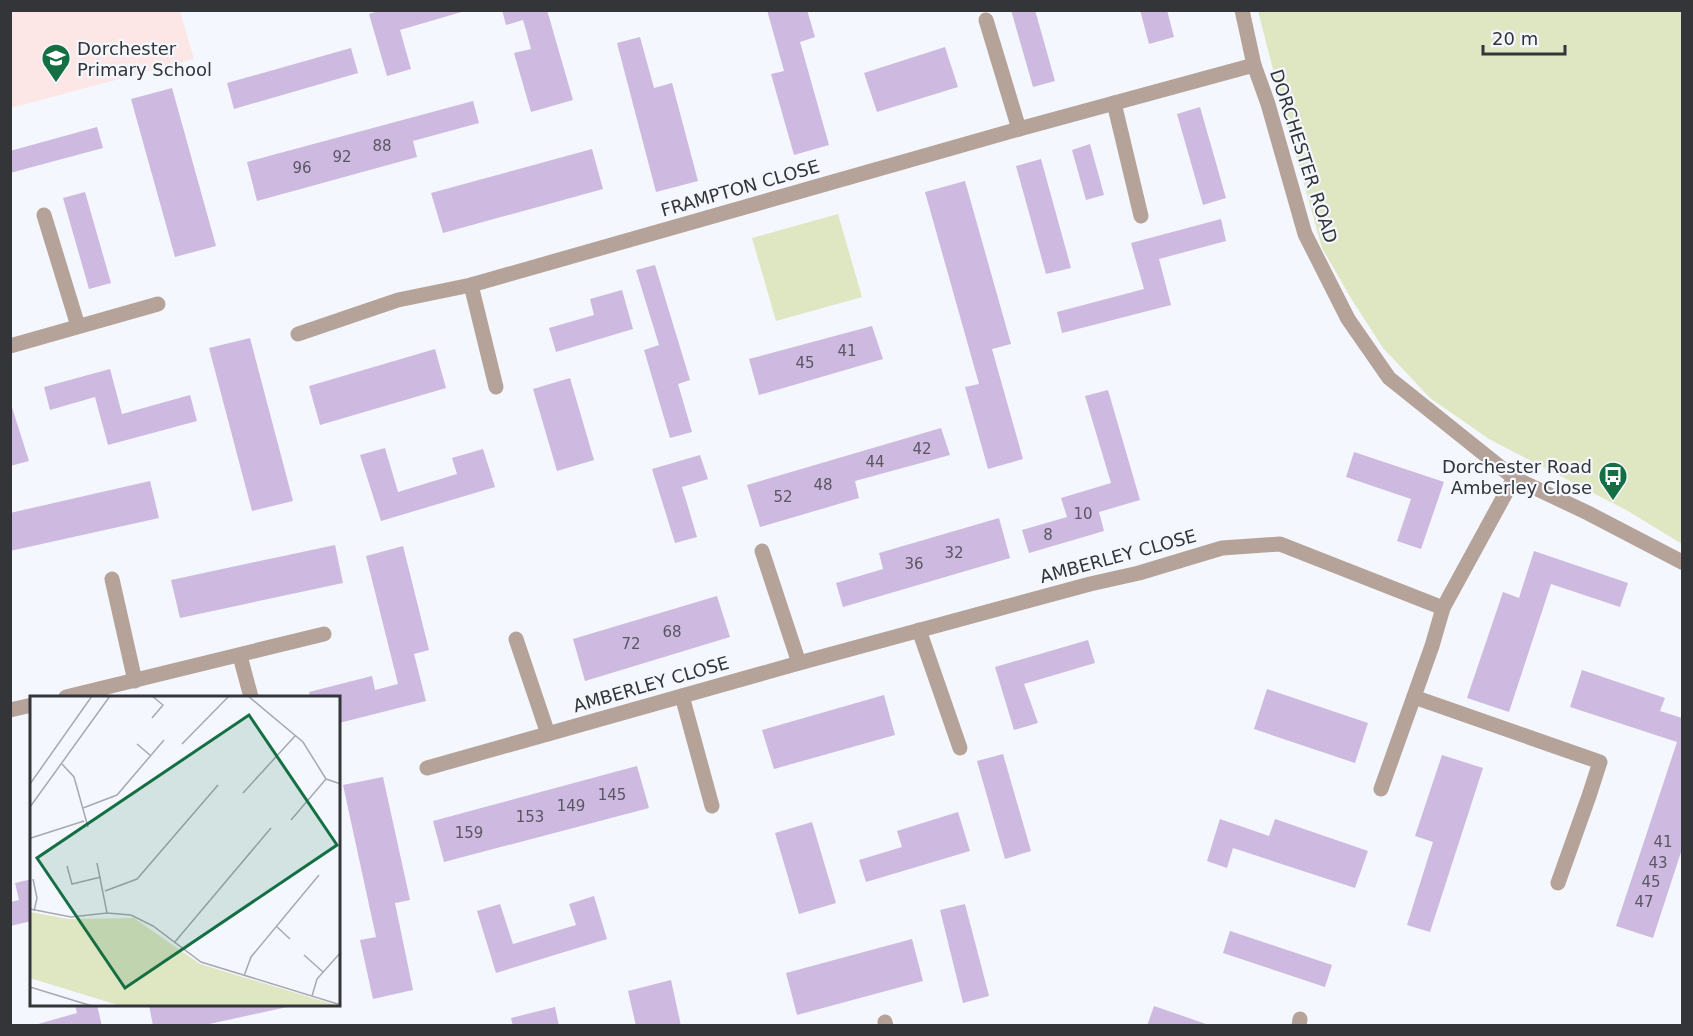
<svg xmlns="http://www.w3.org/2000/svg" width="1693" height="1036" font-family="'DejaVu Sans',sans-serif">
	<style>
		.education { fill: #fde7e6 }
		.green { fill: #dee6c2 }
		.building { fill: #cebae0 }
		.lines { fill: none; stroke-linecap: round; stroke-linejoin: round }
		.minor { stroke: #b5a39a; stroke-width: 15 }
		.labels { text-anchor: middle; dominant-baseline: central; stroke-width: 4.5; stroke-linejoin: round; paint-order: stroke }
		.number-label { font-size: 15px; fill: #5a5662 }
		.poi-label { font-size: 18px; fill: #333538; stroke: #f4f7fe; text-anchor: start }
		.street-label { font-size: 18px; fill: #333538; stroke: #f4f7fe }
		.inset-road { fill: none; stroke: #a7a9af; stroke-width: 1.5 }
		.view { fill: #146f43; fill-opacity: 0.15; stroke: #146f43; stroke-width: 3 }
		.inset-edge { fill: none; stroke: #333538; stroke-width: 3 }
	</style>
	<rect width="100%" height="100%" fill="#f4f7fe"/>
	<path class="education" d="M11,10l169,1 14,48 -183,49z"/>
	<g class="green">
		<path d="M1258,11h424v533l-54,-33 -139,-72 -59,-41 -47,-50 -31,-48 -30,-52 -34,-121z"/>
		<path d="M838,214l24,83 -86,24 -24,-83z"/>
	</g>
	<g class="building">
		<path d="M382,10h83v1l-65,19 11,39 -24,7 -18,-62z"/>
		<path d="M502,10h45l26,90 -42,12 -17,-59 17,-4 -5,-19 -3,-10 -17,5z"/>
		<path d="M767,10h40l8,27 -15,5 29,103 -35,10 -23,-81 13,-3z"/>
		<path d="M1011,10h24l20,71 -22,6z"/>
		<path d="M1140,10h27l7,27 -25,7z"/>
		<path d="M640,37l14,51 18,-5 26,98 -42,11 -39,-149z"/>
		<path d="M945,47l13,40 -81,25 -13,-39z"/>
		<path d="M351,48l7,25 -124,36 -7,-26z"/>
		<path d="M172,88l44,158 -41,11 -44,-158z"/>
		<path d="M473,101l6,22 -66,18 4,16 -160,44 -10,-39z"/>
		<path d="M1200,107l26,91 -23,7 -26,-91z"/>
		<path d="M97,127l6,21 -93,25v-22z"/>
		<path d="M1090,144l14,51 -18,5 -14,-50z"/>
		<path d="M592,149l11,40 -160,44 -12,-40z"/>
		<path d="M1041,159l30,109 -25,6 -30,-108z"/>
		<path d="M965,181l46,163 -19,5 31,110 -35,10 -23,-82 14,-3 -54,-192z"/>
		<path d="M85,192l26,91 -22,6 -26,-91z"/>
		<path d="M1221,219l5,22 -67,18 12,46 -109,28 -5,-21 87,-23 -13,-46z"/>
		<path d="M655,265l35,115 -12,4 14,48 -22,6 -26,-88 15,-5 -23,-75z"/>
		<path d="M622,290l11,39 -77,23 -7,-24 45,-13 -4,-16z"/>
		<path d="M872,326l11,33 -124,36 -10,-36z"/>
		<path d="M250,338l43,163 -41,10 -43,-163z"/>
		<path d="M435,349l11,39 -126,37 -11,-39z"/>
		<path d="M110,369l12,45 68,-19 7,26 -89,24 -13,-48 -45,13 -6,-23z"/>
		<path d="M570,378l24,82 -37,11 -24,-82z"/>
		<path d="M1108,390l32,110 -41,12 5,19 -75,22 -7,-23 45,-13 -6,-19 50,-15 -26,-87z"/>
		<path d="M10,401l19,60 -19,5z"/>
		<path d="M941,428l9,27 -95,26 4,17 -99,29 -13,-42z"/>
		<path d="M385,448l13,44 59,-18 -5,-16 31,-9 12,38 -114,34 -21,-66z"/>
		<path d="M1354,452l90,30 -23,67 -24,-8 14,-42 -65,-22z"/>
		<path d="M700,455l8,24 -26,8 15,50 -22,6 -23,-74z"/>
		<path d="M150,481l9,37 -149,33v-38z"/>
		<path d="M999,518l11,40 -167,49 -7,-24 47,-14 -4,-16z"/>
		<path d="M335,545l8,38 -163,35 -9,-38z"/>
		<path d="M403,546l26,104 -15,4 12,47 -87,22v-26h-29l-1,-5 63,-16 3,14 23,-6 -32,-128z"/>
		<path d="M1534,551l94,32 -8,24 -69,-23 -42,128 -42,-14 36,-106 16,6z"/>
		<path d="M717,596l13,41 -145,44 -12,-42z"/>
		<path d="M1088,640l7,23 -71,21 14,39 -24,7 -19,-63z"/>
		<path d="M1582,670l83,28 -5,13 22,7v131l-29,89 -37,-12 61,-184 -107,-35z"/>
		<path d="M1267,689l101,34 -13,40 -101,-34z"/>
		<path d="M884,695l11,40 -121,34 -12,-39z"/>
		<path d="M1003,754l28,97 -26,8 -28,-98z"/>
		<path d="M1442,755l41,13 -53,164 -23,-7 26,-83 -18,-6z"/>
		<path d="M637,766l12,42 -205,54 -11,-41z"/>
		<path d="M383,777l27,123 -15,3 18,87 -40,9 -13,-59 16,-3 -33,-152z"/>
		<path d="M958,812l12,39 -104,31 -7,-22 43,-13 -5,-16z"/>
		<path d="M1220,819l49,17 6,-17 93,32 -13,37 -122,-40 -6,20 -20,-7z"/>
		<path d="M812,822l24,81 -37,11 -24,-81z"/>
		<path d="M32,879v42l-22,5v-24l9,-2 -4,-17z"/>
		<path d="M594,896l13,43 -111,34 -19,-62 23,-7 13,40 63,-19 -7,-21z"/>
		<path d="M965,904l24,92 -26,7 -23,-93z"/>
		<path d="M1230,931l102,34 -7,22 -102,-34z"/>
		<path d="M912,939l11,42 -126,34 -11,-42z"/>
		<path d="M671,980l10,46h-45l-8,-35z"/>
		<path d="M75,1005h22l5,21h-71l46,-13z"/>
		<path d="M149,1005h142l1,1 -92,20h-47z"/>
		<path d="M1154,1006l55,19v1h-62z"/>
		<path d="M555,1007l4,19h-46l-2,-8z"/>
	</g>
	<g class="lines">
		<g class="minor">
			<path d="M1242,10l12,55 14,39 37,130 43,85 41,59 125,100 74,35 94,49"/>
			<path d="M986,20l33,109"/>
			<path d="M1114,103l27,113"/>
			<path d="M44,215l34,111"/>
			<path d="M471,285l25,102"/>
			<path d="M298,334l100,-34 73,-15 548,-156 235,-64"/>
			<path d="M10,346l148,-42"/>
			<path d="M762,551l37,112"/>
			<path d="M112,579l23,102"/>
			<path d="M919,630l41,118"/>
			<path d="M516,639l32,95"/>
			<path d="M240,656l11,41"/>
			<path d="M682,696l30,110"/>
			<path d="M66,697l258,-63"/>
			<path d="M1414,697l186,65 -11,34 -31,87"/>
			<path d="M10,710l22,-5"/>
			<path d="M427,768l372,-105 291,-79 49,-11 83,-25 58,-4 163,64"/>
			<path d="M1381,789l51,-143 11,-38 71,-130"/>
			<path d="M885,1022l1,4"/>
			<path d="M1299,1026l1,-7"/>
		</g>
	</g>
	<defs>
		<g id="school-pin" transform="scale(1.5)"><path d="M0 17L-7.5 6A9.5 9.5 0 1 1 7.5 6Z" fill="#146f43" stroke="#f4f7fe"/><path d="M0-5L7-2L0 1L-7-2ZM-4 1L0 2.5L4 1V4Q0 6-4 4Z" fill="#fff"/></g>
		<g id="bus-pin" transform="scale(1.5)"><path d="M0 17L-7.5 6A9.5 9.5 0 1 1 7.5 6Z" fill="#146f43" stroke="#f4f7fe"/><path d="M-5-6H5V4H4V6H2V4H-2V6H-4V4H-5ZM-3.5-4V0h7V-4ZM-3.5 1.2v1.5H-2V1.2ZM2 1.2v1.5H3.5V1.2Z" fill="#fff"/></g>
	</defs>
	<g fill-rule="evenodd">
		<use href="#school-pin" x="56" y="58"/>
		<use href="#bus-pin" x="1613" y="476"/>
	</g>
	<g class="labels">
		<g class="number-label">
			<text x="382" y="146">88</text>
			<text x="342" y="157">92</text>
			<text x="302" y="168">96</text>
			<text x="847" y="351">41</text>
			<text x="805" y="363">45</text>
			<text x="922" y="449">42</text>
			<text x="875" y="462">44</text>
			<text x="823" y="485">48</text>
			<text x="783" y="497">52</text>
			<text x="1083" y="514">10</text>
			<text x="1048" y="535">8</text>
			<text x="954" y="553">32</text>
			<text x="914" y="564">36</text>
			<text x="672" y="632">68</text>
			<text x="631" y="644">72</text>
			<text x="612" y="795">145</text>
			<text x="571" y="806">149</text>
			<text x="530" y="817">153</text>
			<text x="469" y="833">159</text>
			<text x="1663" y="842">41</text>
			<text x="1658" y="863">43</text>
			<text x="1651" y="882">45</text>
			<text x="1644" y="902">47</text>
		</g>
		<g class="poi-label">
			<text x="77" y="48">Dorchester<tspan x="77" dy="21">Primary School</tspan></text>
			<text x="1592" y="466" text-anchor="end">Dorchester Road<tspan x="1592" dy="21">Amberley Close</tspan></text>
		</g>
		<g class="street-label">
			<text transform="translate(1304 156) rotate(72)">DORCHESTER ROAD</text>
			<text transform="translate(740 188) rotate(-16)">FRAMPTON CLOSE</text>
			<text transform="translate(1118 556) rotate(-15)">AMBERLEY CLOSE</text>
			<text transform="translate(651 684) rotate(-16)">AMBERLEY CLOSE</text>
		</g>
	</g>
	<g transform="translate(30 696)">
		<rect width="310" height="310" fill="#f4f7fe"/>
		<path d="M0,216l39,7 65,-1 66,46 139,42h-218l-91,-28z" fill="#dee6c2"/>
		<path class="inset-road" d="M218,0l55,46 23,37 15,5M122,22l11,-13 -11,-9M107,48l14,12M152,48l47,-48M32,68l12,13 14,50M0,88l62,-88M213,97l52,-57M0,111l80,-111M53,112l34,-13 47,-55M261,124l35,-41M1,142l53,-17M67,167l10,50M37,170l5,18 29,-7M3,183l4,19 -3,13M75,195l32,-12 81,-94M0,213l41,8 36,-4 24,2 22,11 48,36 140,43M246,230l14,13M144,247l97,-115M274,259l19,17M214,280l7,-19 68,-82M0,291l62,19M282,300l5,-17 24,-27"/>
		<path class="view" d="M219,19l88,130 -212,143 -88,-130z"/>
		<rect width="310" height="310" class="inset-edge"/>
	</g>
	<rect width="1693" height="1036" fill="none" stroke="#333538" stroke-width="24"/>
	<path d="M1483 45v9h82v-9" fill="none" stroke="#333538" stroke-width="3"/>
	<text x="1492" y="45" font-size="18" fill="#333538" stroke="#f4f7fe" stroke-width="4.5" paint-order="stroke">20 m</text>
</svg>
